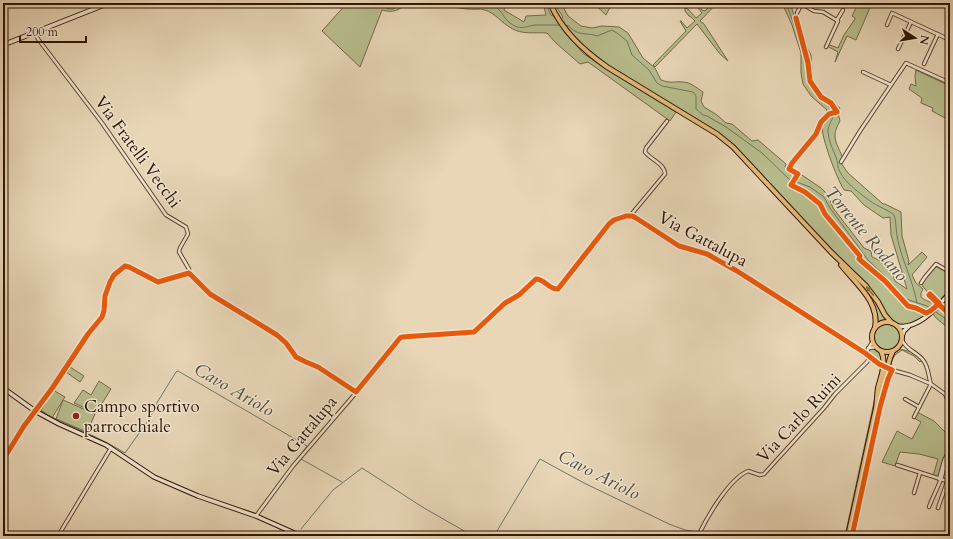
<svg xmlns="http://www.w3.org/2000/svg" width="953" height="539" font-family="Cardo,serif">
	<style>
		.green { fill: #b8bd8d; stroke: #746947 }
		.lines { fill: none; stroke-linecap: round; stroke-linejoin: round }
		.stream { stroke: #6e7768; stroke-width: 1 }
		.street-casing { stroke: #5e452e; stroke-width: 4.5 }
		.secondary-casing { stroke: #301501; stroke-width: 5.5 }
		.primary-casing { stroke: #301501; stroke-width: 6 }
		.street { stroke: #f0e4d0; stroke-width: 2.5 }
		.secondary { stroke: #f0e4d0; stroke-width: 3.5 }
		.primary { stroke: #e4bb7c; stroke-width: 4 }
		.cycleway-casing { stroke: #f0e4d0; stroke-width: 8 }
		.cycleway { stroke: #e8590c; stroke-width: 5 }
		.oneway { fill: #8a683e }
		.poi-dot { fill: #8f2418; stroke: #f0e4d0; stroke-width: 1.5 }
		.labels { text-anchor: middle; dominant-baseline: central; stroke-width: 3; stroke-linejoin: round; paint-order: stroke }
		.street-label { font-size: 17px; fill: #301501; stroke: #f0e4d0 }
		.poi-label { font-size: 17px; fill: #301501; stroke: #f0e4d0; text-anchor: start }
		.water-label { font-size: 18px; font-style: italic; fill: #544e3d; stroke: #f0e4d0 }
	</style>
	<rect width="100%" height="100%" fill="#e8d6b7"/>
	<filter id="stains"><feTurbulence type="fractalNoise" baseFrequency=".005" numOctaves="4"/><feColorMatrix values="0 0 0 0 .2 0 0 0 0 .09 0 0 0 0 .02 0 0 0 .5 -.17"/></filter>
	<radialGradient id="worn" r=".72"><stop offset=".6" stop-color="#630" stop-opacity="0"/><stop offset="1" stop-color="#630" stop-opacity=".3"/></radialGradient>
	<g class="green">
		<path d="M347,3h60c-9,8 -14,10 -25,7l-22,57 -38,-36z"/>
		<path d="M439,3h56l3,2 2,-2h6l-2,7 20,12 2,-6 20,-1 -3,-12h2l6,12 4,2 13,19 16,18 27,18 65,40 -6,9 -82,-59 -8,2 -24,-21 -9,-10c-12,-1 -25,2 -36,-5 -9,-5 -16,-15 -26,-18 -6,-2 -12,0 -18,-1 -10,-1 -19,-3 -28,-6z"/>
		<path d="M554,3h7l7,13 13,10 11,2 10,-2 17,1 9,6 15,25 12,10 6,12c12,4 11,1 22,2 7,0 14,6 20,10l-2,9 3,6 13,8 9,8 6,1 20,17 6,-1 28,24 -1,3 14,6 22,15 7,7 5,13 31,40 7,3 1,6c14,6 19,9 23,24l12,8 -16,-54 -1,-18 -7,1 -19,-13 -13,-14 -7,-1c-7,-11 -23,-53 -22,-65 1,-5 3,-10 5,-15l-16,-14 -8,-12 -2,-11v-20l-9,-28 -10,-22h8l10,30 11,22 2,27 8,11 19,15 -2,5 2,8c-10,17 -3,21 3,38l-2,4 7,10 35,31h2l16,8 1,24 7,25 -1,4 14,-13 5,5 -15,18 4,8 7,6 -2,4v4c5,5 10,4 15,8l-10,10 -19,10h-8l-6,-4 -4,-2 -13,-22 -13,-16 -34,-33 -95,-103 -19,-14 -115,-70 -22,-20 -17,-22 2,-2z"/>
		<path d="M593,3h23l-7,6 -3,6z"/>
		<path d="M694,3h3l5,7 3,1 8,-8h4l-17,18 4,3 24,37 -8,-7 -23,-30 -42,43 -2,-2 33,-34 -6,-10h1l6,7 8,-7 -4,-4 -2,-1 -4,-5v-3l3,1 8,9 6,-5z"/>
		<path d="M850,3h22l-16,37 -9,-4 -12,26 3,-10 -11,-6v-2l11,4 6,-13 11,-16v-1l-3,-2 4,-8 -7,-4z"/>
		<path d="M916,70l34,16v28l-3,5 -15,-8 1,-3 -12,-5 1,-5 -13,-9 2,-5 5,2 -1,-10z"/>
		<path d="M935,266l15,8v15l-13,14 -13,-15 -2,-3 4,-8z"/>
		<path d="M845,267l25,25 17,28 -9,4c0,-23 -20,-40 -33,-57z"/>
		<path d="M940,307l10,9v15c-4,-7 -13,-10 -17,-17z"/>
		<circle cx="887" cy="337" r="13"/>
		<path d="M872,348c9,1 10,9 10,17l-14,-11 1,-5z"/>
		<path d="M900,349l12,3 10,8 -2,2 -6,-6 -12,-6 -7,5 -3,5 -39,176h-3l29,-132 5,-13 7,-35 2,-3z"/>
		<path d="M881,366l1,1 -26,129 -4,11 -5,29h-2l29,-134z"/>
		<path d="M70,367l14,9 -4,6 -14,-10z"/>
		<path d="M99,381l12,8 -15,24 -22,-10 9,-13 8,5z"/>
		<path d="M53,390l12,7 -2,3 32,14 -8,18 -31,-13 7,-19 -11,18 -11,-8z"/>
		<path d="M917,412l17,9 16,16v9l-7,14 -5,17 -5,-1 5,-17 -19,-5 -19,-2 -5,14 -13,-4 15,-31 15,8 9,-17 -7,-4z"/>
	</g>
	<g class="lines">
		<g class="stream">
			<path d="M381,3l7,6h5l8,-6"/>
			<path d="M452,3l9,3 34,1c7,3 9,12 15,16 12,9 16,2 27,2 7,0 15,0 22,0"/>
			<path d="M786,3l19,51 2,25 4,8 23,24c0,8 -6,13 -6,20 0,8 5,19 8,26 2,5 1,10 4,15 6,12 20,21 30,29 5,4 22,11 24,14 2,5 2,15 3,21 4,23 16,44 20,67"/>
			<path d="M564,25c7,0 6,4 11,6 6,4 15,2 22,5l15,-6 5,3 10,8 5,14 17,15 8,13 5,3 31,6 3,4v13l7,6 4,1 19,11 36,26 27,26 21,8 14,10 6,11 38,52 22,21 16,18 21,7 19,13 4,4"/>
			<path d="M40,411c28,15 58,25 85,42l25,-35 8,-17 18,-29 2,-1 129,75 -8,11"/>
			<path d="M301,459l41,23"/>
			<path d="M301,529l32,-39 29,-22 62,40 49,28"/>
			<path d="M701,533l9,3"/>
			<path d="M494,536l46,-77 44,24 85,41 16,6 13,2"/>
		</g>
		<g class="street-casing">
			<g id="street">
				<path d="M851,3l3,2"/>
				<path d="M946,3l4,2"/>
				<path d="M802,4l12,7 9,1 15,9 -12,26"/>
				<path d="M797,13l5,-10"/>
				<path d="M837,20l6,-10"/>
				<path d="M887,25l5,-12 58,27"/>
				<path d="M35,32l3,7 64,84 64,92 20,12 2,7 -8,14 -1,4 10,17v4l11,12 17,14 60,36 9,8 10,14 10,5 12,5 38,25"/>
				<path d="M898,49l13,-27"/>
				<path d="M924,64l14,-30"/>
				<path d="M863,72l28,13 15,-22 44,20"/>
				<path d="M841,162l19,-31 31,-46"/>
				<path d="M630,216l35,-42c0,-10 -15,-15 -20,-22l1,-4 21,-27"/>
				<path d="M921,283l4,-6 11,-13 14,8"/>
				<path d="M902,340c4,10 15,12 21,20 6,7 5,16 8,24l14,10 5,11"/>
				<path d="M868,348l9,-1"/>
				<path d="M867,354l1,-5 5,-8"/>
				<path d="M892,370l18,5 21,9 -17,33"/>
				<path d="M905,399l14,8"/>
				<path d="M3,460l21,-34 29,-39 35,-53 14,-17 2,-6 1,-15 5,-14 4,-7 8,-8 4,-1 32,16 31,-9"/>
				<path d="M897,465l53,17"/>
				<path d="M939,479l5,-18 6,-13"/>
				<path d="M914,493l6,-20"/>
				<path d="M929,507c6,-16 16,-31 16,-48"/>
				<path d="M938,508l9,-26"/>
				<path d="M256,516l37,-50 61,-71 46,-57 74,-6 31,-29 14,-8 17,-16c9,0 13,11 22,10l51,-65 5,-4 12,-4h6l4,2 43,28 28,8 30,17 128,82 5,4 -3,5 -32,32 -11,14 -60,66 -4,1 -12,-4c-19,8 -41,46 -50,65"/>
				<path d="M58,536l53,-88"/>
			</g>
		</g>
		<g class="secondary-casing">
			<g id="secondary">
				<path d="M3,45l106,-42"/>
				<path d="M897,326c22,4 40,-19 53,-33"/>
				<path d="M902,336l2,-5 5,-5"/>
				<path d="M3,388l32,23 24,13 47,21 48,32 44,19 58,20 45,20"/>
			</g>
		</g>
		<g class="primary-casing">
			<g id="primary">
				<path d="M550,3c12,28 33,47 57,64l110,67 16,13 98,105 35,34 12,16 7,13 7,8"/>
				<path d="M841,265c15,19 39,37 34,63"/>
				<circle cx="887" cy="337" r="15"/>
				<path d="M878,402l12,-44 3,-7"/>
				<path d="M848,536l28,-128c1,-7 1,-13 2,-20 3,-12 9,-25 3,-37"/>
			</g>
		</g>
		<use href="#street" class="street"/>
		<use href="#secondary" class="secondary"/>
		<use href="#primary" class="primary"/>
		<g class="cycleway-casing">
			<g id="cycleway">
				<path d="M796,18l12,45 2,18 11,16 10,6 6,9 -8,2 -8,8 -5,12 -24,29 -3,6 9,5 -7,11 14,7 15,12 5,10 35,42 -1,3 26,22 23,25 8,2 10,5c5,-1 9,-6 13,-10l-9,-9 -1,1c7,7 14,13 21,20"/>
				<path d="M402,337l72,-5 31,-29 14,-8 17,-16c9,0 13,11 22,10l51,-65 5,-4 12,-4h6l4,2 43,28 28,8 30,17 128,82 14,11 13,6"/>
				<path d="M3,460l21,-34 29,-39 35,-53 14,-17 2,-6 1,-15 5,-14 4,-7 11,-9 4,1 29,15 31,-9 21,21 67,41 9,8 10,14 10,5 12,5 38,25 44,-54"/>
				<path d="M852,536l28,-129 8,-28 4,-9"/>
			</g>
		</g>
		<use href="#cycleway" class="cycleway"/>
	</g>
	<defs><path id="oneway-solid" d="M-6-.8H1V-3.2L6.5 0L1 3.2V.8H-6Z"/></defs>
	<use class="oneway" href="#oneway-solid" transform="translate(870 291) rotate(-129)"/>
	<circle class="poi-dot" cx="76" cy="416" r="4"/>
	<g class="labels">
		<g class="street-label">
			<text transform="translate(138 152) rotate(54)">Via Fratelli Vecchi</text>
			<text transform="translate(703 239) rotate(28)">Via Gattalupa</text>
			<text transform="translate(799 418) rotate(-47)">Via Carlo Ruini</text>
			<text transform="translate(302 436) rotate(-50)">Via Gattalupa</text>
		</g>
		<g class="poi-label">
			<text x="84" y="406">Campo sportivo<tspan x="84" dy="20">parrocchiale</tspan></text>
		</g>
		<g class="water-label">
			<text transform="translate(866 234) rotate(50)">Torrente Rodano</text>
			<text transform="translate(234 390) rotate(30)">Cavo Ariolo</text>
			<text transform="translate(599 475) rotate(27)">Cavo Ariolo</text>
		</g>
	</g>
	<rect width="953" height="539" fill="none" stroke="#e8d6b7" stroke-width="16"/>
	<rect x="4" y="4" width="945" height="531" fill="none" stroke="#301501" stroke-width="2"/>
	<rect x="8" y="8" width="937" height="523" fill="none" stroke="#301501"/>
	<g transform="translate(915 38) rotate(102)" stroke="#f0e4d0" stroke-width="3" paint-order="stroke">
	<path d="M0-3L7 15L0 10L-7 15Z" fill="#301501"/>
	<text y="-6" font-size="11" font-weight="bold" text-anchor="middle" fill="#301501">N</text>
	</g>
	<path d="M20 36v6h66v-6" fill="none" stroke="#301501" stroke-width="2"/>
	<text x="26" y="36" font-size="12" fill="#301501" stroke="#f0e4d0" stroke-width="3" paint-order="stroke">200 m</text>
	<rect width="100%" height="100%" filter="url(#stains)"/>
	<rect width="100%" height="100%" fill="url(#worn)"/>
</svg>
